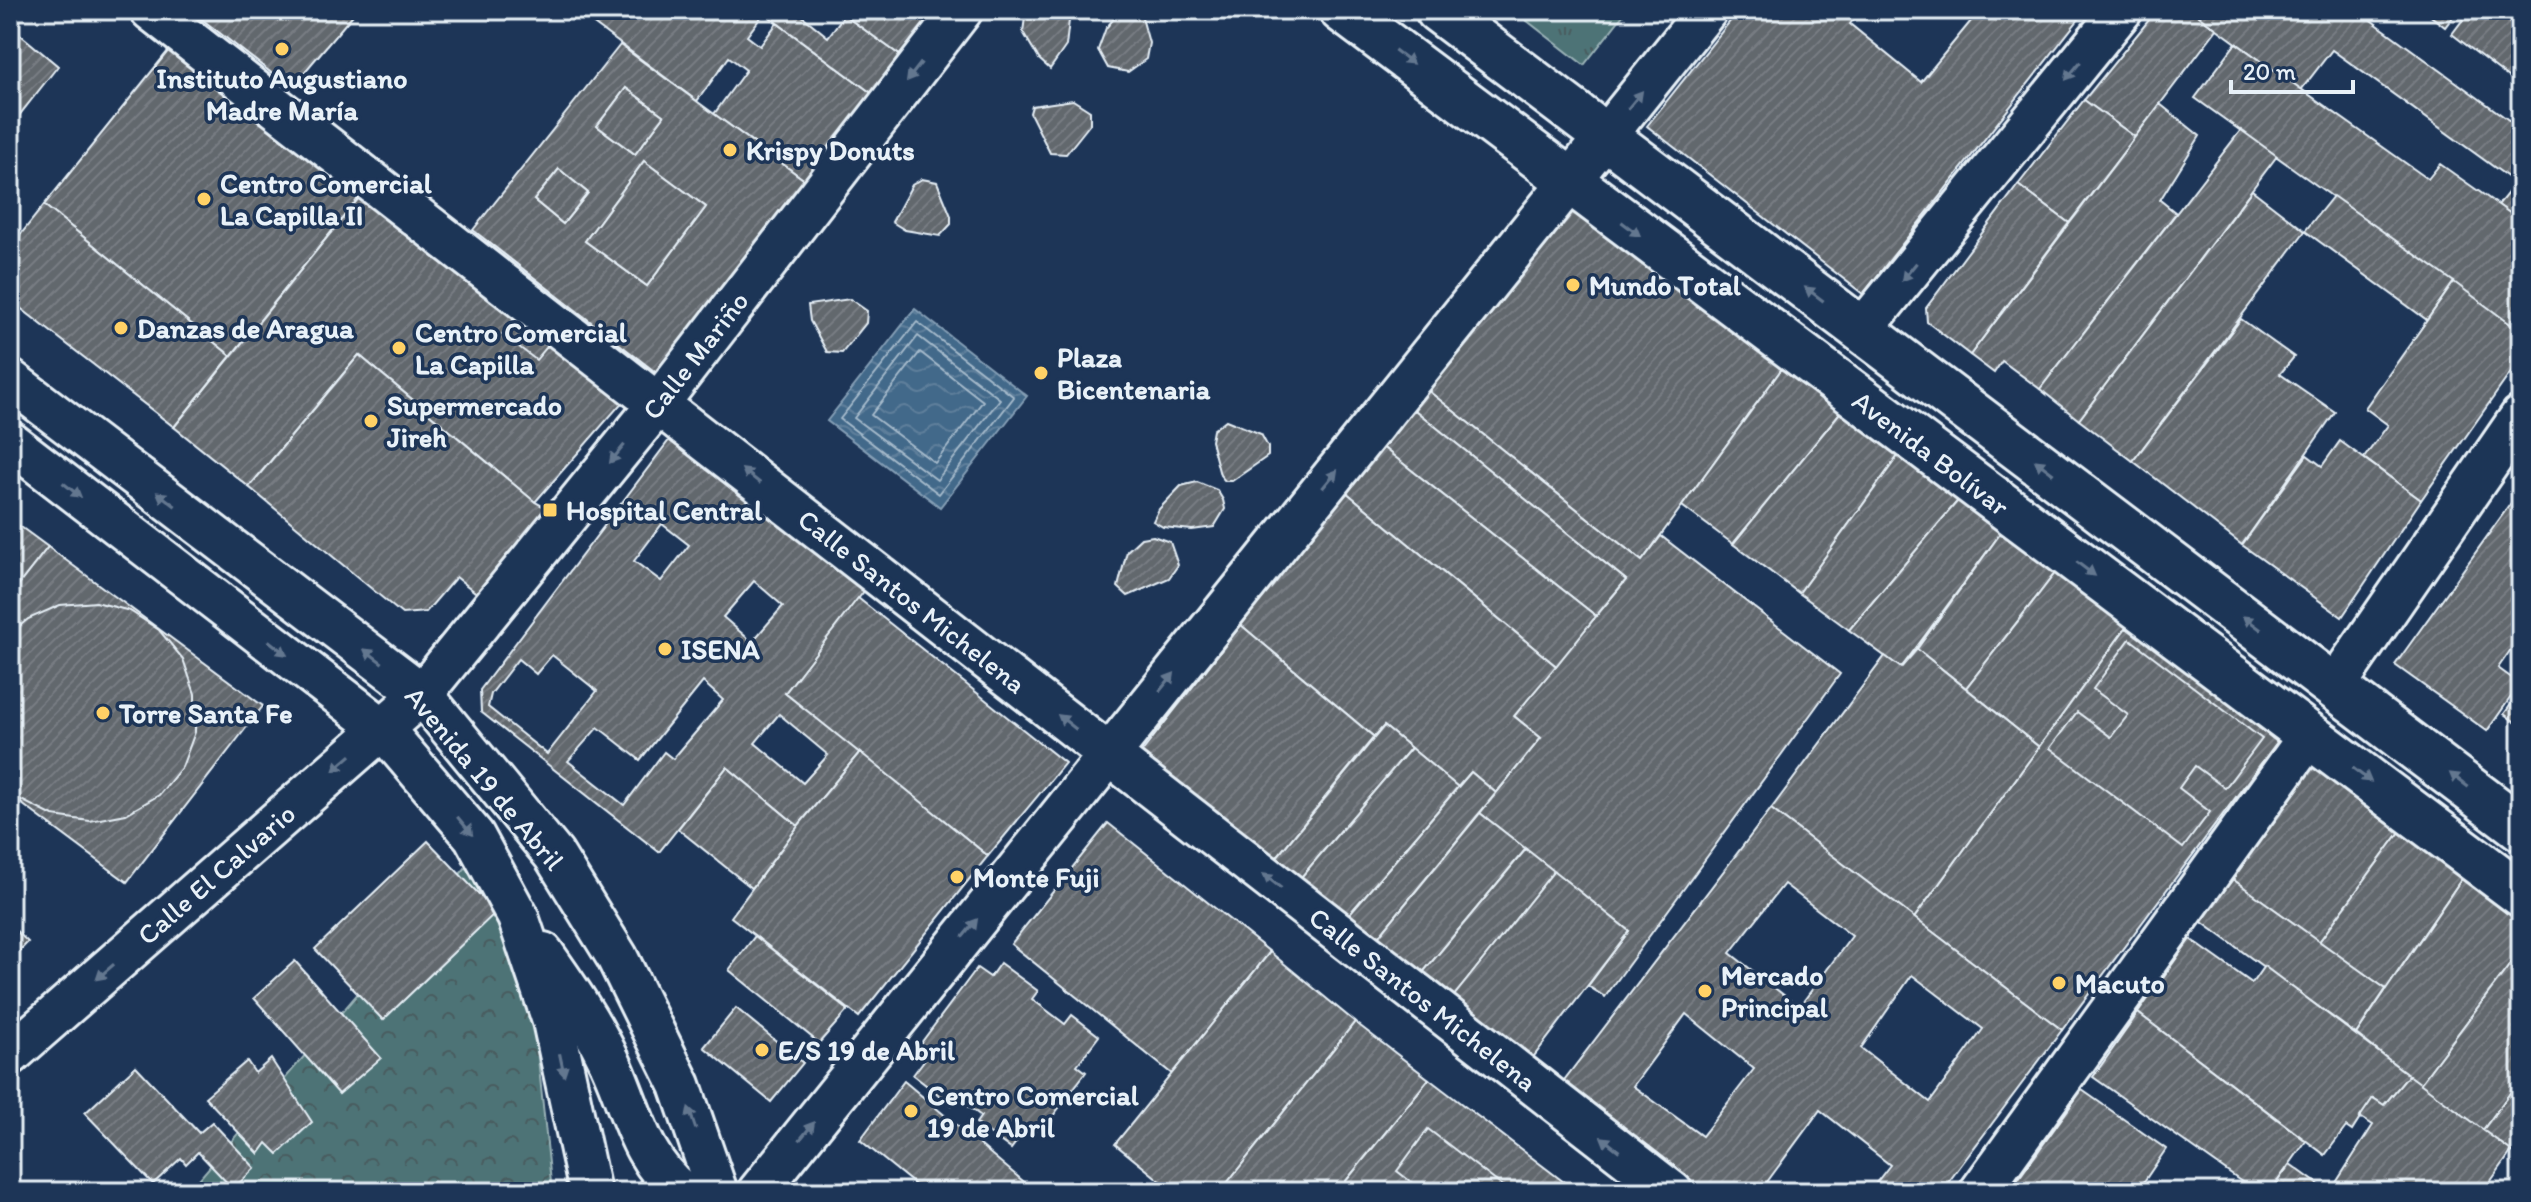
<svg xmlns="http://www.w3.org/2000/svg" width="2531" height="1202" font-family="Itim,sans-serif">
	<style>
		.grass { fill: url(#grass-tufts); stroke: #9ab2b7; stroke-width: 2 }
		.forest { fill: url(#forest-crowns); stroke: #9ab2b7; stroke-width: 2 }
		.water { fill: url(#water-waves); stroke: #859fb6; stroke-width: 2 }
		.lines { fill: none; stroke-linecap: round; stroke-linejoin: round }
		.shore { stroke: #a6bbcc; stroke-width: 2 }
		.building { fill: url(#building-hatch); stroke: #e8f1f8; stroke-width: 2; fill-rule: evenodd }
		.minor-casing { stroke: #e8f1f8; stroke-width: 46 }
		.major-casing { stroke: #e8f1f8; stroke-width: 50 }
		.minor { stroke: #1d3557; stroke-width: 40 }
		.major { stroke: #1d3557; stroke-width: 44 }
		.oneway { fill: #64778f }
		.poi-dot { fill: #ffd166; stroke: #1d3557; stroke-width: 3 }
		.labels { text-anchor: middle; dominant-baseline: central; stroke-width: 7; stroke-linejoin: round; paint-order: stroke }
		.poi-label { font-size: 28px; font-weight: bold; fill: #e8f1f8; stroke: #1d3557; text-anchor: start }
		.street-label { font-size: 28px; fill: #e8f1f8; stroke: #1d3557 }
	</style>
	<defs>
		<pattern id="grass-tufts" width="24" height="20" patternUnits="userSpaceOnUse" patternTransform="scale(2)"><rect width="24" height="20" fill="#4d7376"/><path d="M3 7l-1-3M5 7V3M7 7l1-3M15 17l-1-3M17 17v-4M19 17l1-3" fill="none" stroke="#495b5e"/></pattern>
		<pattern id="forest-crowns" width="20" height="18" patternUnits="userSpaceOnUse" patternTransform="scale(2)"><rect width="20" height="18" fill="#4d7376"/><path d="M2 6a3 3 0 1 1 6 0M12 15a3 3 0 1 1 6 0" fill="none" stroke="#495b5e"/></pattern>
		<pattern id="water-waves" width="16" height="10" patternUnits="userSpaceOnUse" patternTransform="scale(2)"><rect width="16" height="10" fill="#43698a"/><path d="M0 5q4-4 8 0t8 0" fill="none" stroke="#5e7f9b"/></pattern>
		<pattern id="building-hatch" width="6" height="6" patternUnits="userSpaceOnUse" patternTransform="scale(2)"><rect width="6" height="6" fill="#62676d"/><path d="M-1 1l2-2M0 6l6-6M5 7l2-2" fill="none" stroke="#787d83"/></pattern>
	</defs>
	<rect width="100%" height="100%" fill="#1d3557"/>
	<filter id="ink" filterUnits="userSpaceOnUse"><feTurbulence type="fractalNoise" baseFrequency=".0125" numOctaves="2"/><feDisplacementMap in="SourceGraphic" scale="16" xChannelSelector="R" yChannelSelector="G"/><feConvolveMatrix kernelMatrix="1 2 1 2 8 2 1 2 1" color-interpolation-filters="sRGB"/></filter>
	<g filter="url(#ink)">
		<path class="grass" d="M1513,10h114l-43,55z"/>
		<path class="forest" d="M473,859l52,75 27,258h-364z"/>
		<path class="water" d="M915,309l112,87 -87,111 -113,-86z"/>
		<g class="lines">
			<g class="shore">
				<path d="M917,322l97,75 -75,97 -99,-75z"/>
				<path d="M918,336l82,63 -63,81 -83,-62z"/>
				<path d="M920,352l63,49 -48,62 -64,-48z"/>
			</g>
		</g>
		<g class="building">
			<path d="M190,10h167l-66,78z"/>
			<path d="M575,10h185l4,3 -17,23 13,10 17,-23 100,74 -67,87 -96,-70 32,-44 -17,-13 -32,44z"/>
			<path d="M760,10h35l33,27 16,-22 60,43 -27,39z"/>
			<path d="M837,10h104l-37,48z"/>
			<path d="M1026,10l44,2 -4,34 -16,23 -11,-10 -16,-27z"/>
			<path d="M1121,10h19l9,33 -3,16 -18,13 -20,-4 -10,-18 8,-22z"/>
			<path d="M1739,10h122l-11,14 71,58 59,-72h106l-223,284 -216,-168z"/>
			<path d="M2157,10h34l26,19 -82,108 -51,-37z"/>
			<path d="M2191,10h166l164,119v92l-23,-16 18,-22 -184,-133 -31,40z"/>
			<path d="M2423,10h35l-13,17z"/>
			<path d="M2470,10h51v77l-69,-53z"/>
			<path d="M10,26l48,40 -48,61z"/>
			<path d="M2236,43l192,136 12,-15 81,57v111l-326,-234z"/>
			<path d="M173,45l190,148 -132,163 -187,-151z"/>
			<path d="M620,45l190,139 -152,190 -185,-144zM626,88l38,28 -29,38 -38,-28zM644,161l62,46 -59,79 -62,-45zM559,169l29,24 -25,31 -29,-24z"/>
			<path d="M626,88l38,28 -29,38 -38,-28z"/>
			<path d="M1073,100l17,11v13l-24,30 -16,-1 -20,-40 2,-7z"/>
			<path d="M2084,100l51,37 -66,86 -51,-38z"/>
			<path d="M2160,104l40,32 -40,64 16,13 -136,176 -38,-28 -8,12 -24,-18z"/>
			<path d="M2241,130l36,26 -198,264 -39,-31z"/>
			<path d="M644,161l62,46 -59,79 -62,-45z"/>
			<path d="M559,169l29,24 -25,31 -29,-24z"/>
			<path d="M922,179l15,3 14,34v8l-11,12 -35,-6 -13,-8 20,-37z"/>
			<path d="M2018,185l51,38 -99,132 -43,-33 -1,-14z"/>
			<path d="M2252,190l53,41 -172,230 -54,-41z"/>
			<path d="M363,193l263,205 -91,104 -176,-147 -110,132 -75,-60z"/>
			<path d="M2333,196l121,86 -27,38 -122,-89z"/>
			<path d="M1574,204l212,159 -144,198 -216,-172z"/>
			<path d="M44,205l187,151 -57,71 -164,-127v-52z"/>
			<path d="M2454,282l67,50v26l-100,142 -57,-42 24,-33 -23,-17z"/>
			<path d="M850,299l17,12 -1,12 -24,30 -15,-1 -17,-31 -2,-16z"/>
			<path d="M517,315l35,26 -16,19 -34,-26z"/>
			<path d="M2241,319l53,38 -14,17 55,38 -93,133 -109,-84z"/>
			<path d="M359,355l176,147 15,8 -71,85 -23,-18 -30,35 -24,2 -153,-127z"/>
			<path d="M1786,363l57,46 -110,135 -51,-38z"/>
			<path d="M1426,389l216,172 19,-25 179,138 -235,323 -17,-11 41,-55 -149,-118 61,-75 -27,-22 112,-136 -215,-173z"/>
			<path d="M1411,407l215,173 -30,36 -215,-170z"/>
			<path d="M1843,409l58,43 -102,141 -66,-49z"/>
			<path d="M1226,420l35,14 7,13v9l-36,25h-7l-5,-6 -9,-34 2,-11z"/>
			<path d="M670,439l195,151 -80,103 75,59 -62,74 -71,-59 -68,85 -178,-140 -1,-22zM662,524l27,21 -28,36 -27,-20zM754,581l29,25 -31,36 -29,-25zM552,655l45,36 -50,63 -59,-47 3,-13 27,-35 18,15zM703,682l20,18 -50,59 -9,-7 -40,53 -56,-44 30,-34 42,33zM779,714l49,41 -25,28 -48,-40z"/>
			<path d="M2340,441l81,59 -79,117 -100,-72 65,-90 15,11z"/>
			<path d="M1381,446l215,170 -40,50 -210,-174z"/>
			<path d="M1901,452l60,45 -112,133 -50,-37z"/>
			<path d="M1197,482l20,8 6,10 2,9 -11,18 -22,3 -29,-3 -10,-6 6,-12 22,-23z"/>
			<path d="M2521,489v146l-23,33 22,16 -33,47 -92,-66z"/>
			<path d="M1346,492l210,174 -42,50 27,22 -45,55 -25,-21 -13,15 -74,-61 -10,11 -133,-112z"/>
			<path d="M1961,497l42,33 -102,138 -52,-38z"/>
			<path d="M10,519l38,28 -38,49z"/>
			<path d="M2003,530l53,42 -90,116 -49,-39z"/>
			<path d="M1153,536l17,6 8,23 -9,13 -41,18 -10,-9 9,-36 14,-13z"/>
			<path d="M48,547l215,159 -136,176 -117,-87v-199z"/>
			<path d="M2056,572l72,53 -89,122 -73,-59z"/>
			<path d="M858,598l207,165 -77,93 -203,-163z"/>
			<path d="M96,602l34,9 29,19 24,29 12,35v38l-13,35 -23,28 -33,19 -36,7 -37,-5 -34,-17 -9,-10v-155l18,-15 32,-14z"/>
			<path d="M1241,625l133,112 -102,126 -134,-106z"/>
			<path d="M2128,625l149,117 -215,288 -148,-112z"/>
			<path d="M2130,639l132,100 -37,49 -30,-22 -16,22 31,24 -27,36 -133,-100 27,-36 34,25 17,-22 -35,-26z"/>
			<path d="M1917,649l122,98 -125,171 -143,-109 114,-153 16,12z"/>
			<path d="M2521,691v35l-17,-12z"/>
			<path d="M1384,726l27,22 -114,134 -25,-19z"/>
			<path d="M1411,748l47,39 -113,132 -48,-37z"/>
			<path d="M860,752l128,104 -129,161 -128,-100 67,-91z"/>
			<path d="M2315,761l88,67 -84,114 -88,-64z"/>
			<path d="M727,767l71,59 -46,62 -74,-59z"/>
			<path d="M1471,772l25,21 -122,149 -29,-23z"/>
			<path d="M1771,809l291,221 -121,162h-72l21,-27 -70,-55 -53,72 13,10h-94l-131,-100zM1784,884l68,52 -53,71 -69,-54zM1912,975l71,54 -53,73 -69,-54zM1686,1014l68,55 -52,67 -69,-50z"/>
			<path d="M1480,813l46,36 -106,127 -46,-34z"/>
			<path d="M1108,823l162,129 -98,122 -161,-130z"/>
			<path d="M2403,828l62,46 -79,115 -67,-47z"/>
			<path d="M428,841l68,71 -113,108 -68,-71z"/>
			<path d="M1526,849l28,22 -104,130 -30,-25z"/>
			<path d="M1554,871l75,60 -101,133 -78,-63z"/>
			<path d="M2465,874l56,40v36l-101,134 -64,-50z"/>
			<path d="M2231,878l155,111 -30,45 -157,-114z"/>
			<path d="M10,925l18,17 -18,19z"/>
			<path d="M755,936l93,74 -29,33 -90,-73z"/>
			<path d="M2190,939l62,44 12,-17 145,109 -25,30 -11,-7 -21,33 -6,-4 -21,28 -187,-142z"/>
			<path d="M2521,950v128l-38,52 -63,-46z"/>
			<path d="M1270,952l85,70 -135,170h-46l-59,-48z"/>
			<path d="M295,961l86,97 -42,36 -85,-96z"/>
			<path d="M1000,963l38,28 -6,8 33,25 7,-9 27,21 -22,29 9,7 -46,61 -11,-8 -18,24 -35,-26 5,-7 -24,-18 -5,7 -39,-30 12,-16 -10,-8 62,-83 13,9z"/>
			<path d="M736,1008l67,55 -32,39 -67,-55z"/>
			<path d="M2138,1013l168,128 -36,51h-14l-163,-115z"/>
			<path d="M1355,1022l74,57 -92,113h-117z"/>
			<path d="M271,1059l41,63 -34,32 -11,-11 -8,11 -54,-57 42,-36 8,12z"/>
			<path d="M136,1066l63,67 13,-11 43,46 -22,21 -35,-37 -12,12 -5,-6 -28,26 -68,-71z"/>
			<path d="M2409,1075l103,76 -29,41h-153l43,-67 -13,-8 13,-19 11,7z"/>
			<path d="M2521,1078v80l-38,-28z"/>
			<path d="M1429,1079l148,113h-240z"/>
			<path d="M904,1081l132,111h-112l-64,-52z"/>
			<path d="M2082,1090l84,59 -29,43h-128z"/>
			<path d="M1428,1129l82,63h-86l-27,-21z"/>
			<path d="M2290,1164l39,28h-59z"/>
		</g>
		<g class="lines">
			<g class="minor-casing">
				<g id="minor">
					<path d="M151,10l1521,1182"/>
					<path d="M1862,330l260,-320"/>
					<path d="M10,380l412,314 132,161 63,102 63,128 37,107"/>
					<path d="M10,442l372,286 92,108 44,81 35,104 37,171"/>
					<path d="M2335,686l186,-270"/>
					<path d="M543,953c24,34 47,67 65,105 23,47 30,100 74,134"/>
					<path d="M10,1055l412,-361 236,-290 304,-394"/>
					<path d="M758,1192l949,-1182"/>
					<path d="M1980,1192l329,-456"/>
				</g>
			</g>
			<g class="major-casing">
				<g id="major">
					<path d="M1342,10l1179,884"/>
					<path d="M1438,10l1083,818"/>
				</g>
			</g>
			<use href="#minor" class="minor"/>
			<use href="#major" class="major"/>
		</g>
		<defs><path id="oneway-solid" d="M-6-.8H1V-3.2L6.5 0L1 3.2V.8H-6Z" transform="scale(2)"/></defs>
		<g class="oneway">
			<use href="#oneway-solid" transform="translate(1404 57) rotate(37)"/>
			<use href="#oneway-solid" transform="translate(2073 71) rotate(129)"/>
			<use href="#oneway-solid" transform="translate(914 72) rotate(128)"/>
			<use href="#oneway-solid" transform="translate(1635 100) rotate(-51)"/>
			<use href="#oneway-solid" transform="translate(1631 229) rotate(37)"/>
			<use href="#oneway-solid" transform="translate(1909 272) rotate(129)"/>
			<use href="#oneway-solid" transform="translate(1814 294) rotate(-143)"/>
			<use href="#oneway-solid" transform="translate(617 454) rotate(129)"/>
			<use href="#oneway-solid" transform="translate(2044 467) rotate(-143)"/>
			<use href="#oneway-solid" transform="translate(751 476) rotate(-142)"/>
			<use href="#oneway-solid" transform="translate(1330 479) rotate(-51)"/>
			<use href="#oneway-solid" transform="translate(72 490) rotate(38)"/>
			<use href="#oneway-solid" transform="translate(166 499) rotate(-143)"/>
			<use href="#oneway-solid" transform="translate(2086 569) rotate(37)"/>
			<use href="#oneway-solid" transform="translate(2252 623) rotate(-143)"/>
			<use href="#oneway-solid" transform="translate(278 648) rotate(38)"/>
			<use href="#oneway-solid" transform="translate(373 656) rotate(-143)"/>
			<use href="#oneway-solid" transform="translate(1167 682) rotate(-51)"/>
			<use href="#oneway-solid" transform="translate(1067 722) rotate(-142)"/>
			<use href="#oneway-solid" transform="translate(342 763) rotate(139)"/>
			<use href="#oneway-solid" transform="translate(2362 775) rotate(37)"/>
			<use href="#oneway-solid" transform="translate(2459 780) rotate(-143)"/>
			<use href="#oneway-solid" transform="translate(465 826) rotate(50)"/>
			<use href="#oneway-solid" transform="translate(1272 881) rotate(-142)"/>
			<use href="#oneway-solid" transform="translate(970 928) rotate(-51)"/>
			<use href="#oneway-solid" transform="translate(105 972) rotate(139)"/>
			<use href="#oneway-solid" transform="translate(562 1065) rotate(78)"/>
			<use href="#oneway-solid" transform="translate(692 1118) rotate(-109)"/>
			<use href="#oneway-solid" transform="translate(807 1131) rotate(-51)"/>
			<use href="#oneway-solid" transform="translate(1610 1144) rotate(-142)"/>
		</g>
	</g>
	<g class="poi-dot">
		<circle cx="282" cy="49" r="8"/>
		<circle cx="730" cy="150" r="8"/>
		<circle cx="204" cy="199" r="8"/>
		<circle cx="1573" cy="285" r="8"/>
		<circle cx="121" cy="328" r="8"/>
		<circle cx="399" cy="348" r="8"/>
		<circle cx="1041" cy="373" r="8"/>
		<circle cx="371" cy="421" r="8"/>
		<rect x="542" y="502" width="16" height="16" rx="4"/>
		<circle cx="665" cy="649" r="8"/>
		<circle cx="103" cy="713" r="8"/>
		<circle cx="957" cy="877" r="8"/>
		<circle cx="2059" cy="983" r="8"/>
		<circle cx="1705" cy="991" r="8"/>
		<circle cx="762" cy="1050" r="8"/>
		<circle cx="911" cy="1111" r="8"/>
	</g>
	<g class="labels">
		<g class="poi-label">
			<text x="282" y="78" text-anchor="middle">Instituto Augustiano<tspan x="282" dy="32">Madre María</tspan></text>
			<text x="746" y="150">Krispy Donuts</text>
			<text x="220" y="183">Centro Comercial<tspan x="220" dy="32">La Capilla II</tspan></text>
			<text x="1589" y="285">Mundo Total</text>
			<text x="137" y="328">Danzas de Aragua</text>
			<text x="415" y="332">Centro Comercial<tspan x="415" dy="32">La Capilla</tspan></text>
			<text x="1057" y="357">Plaza<tspan x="1057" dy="32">Bicentenaria</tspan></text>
			<text x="387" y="405">Supermercado<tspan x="387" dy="32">Jireh</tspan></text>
			<text x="566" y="510">Hospital Central</text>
			<text x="681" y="649">ISENA</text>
			<text x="119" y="713">Torre Santa Fe</text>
			<text x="973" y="877">Monte Fuji</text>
			<text x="1721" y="975">Mercado<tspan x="1721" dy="32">Principal</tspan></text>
			<text x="2075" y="983">Macuto</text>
			<text x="778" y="1050">E/S 19 de Abril</text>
			<text x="927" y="1095">Centro Comercial<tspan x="927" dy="32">19 de Abril</tspan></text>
		</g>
		<g class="street-label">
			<text transform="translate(695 355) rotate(-52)">Calle Mariño</text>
			<text transform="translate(1931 453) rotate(37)">Avenida Bolívar</text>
			<text transform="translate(912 601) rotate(38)">Calle Santos Michelena</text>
			<text transform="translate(485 778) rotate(50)">Avenida 19 de Abril</text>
			<text transform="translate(216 874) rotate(-41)">Calle El Calvario</text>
			<text transform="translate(1423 999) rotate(38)">Calle Santos Michelena</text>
		</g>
	</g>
	<rect width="2531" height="1202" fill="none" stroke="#1d3557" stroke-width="40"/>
	<rect x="20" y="20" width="2491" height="1162" fill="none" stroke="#e8f1f8" stroke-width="3" filter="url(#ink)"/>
	<path d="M2231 80v12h122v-12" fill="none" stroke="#e8f1f8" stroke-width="4"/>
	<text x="2243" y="80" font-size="24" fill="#e8f1f8" stroke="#1d3557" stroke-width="6" paint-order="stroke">20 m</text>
</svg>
